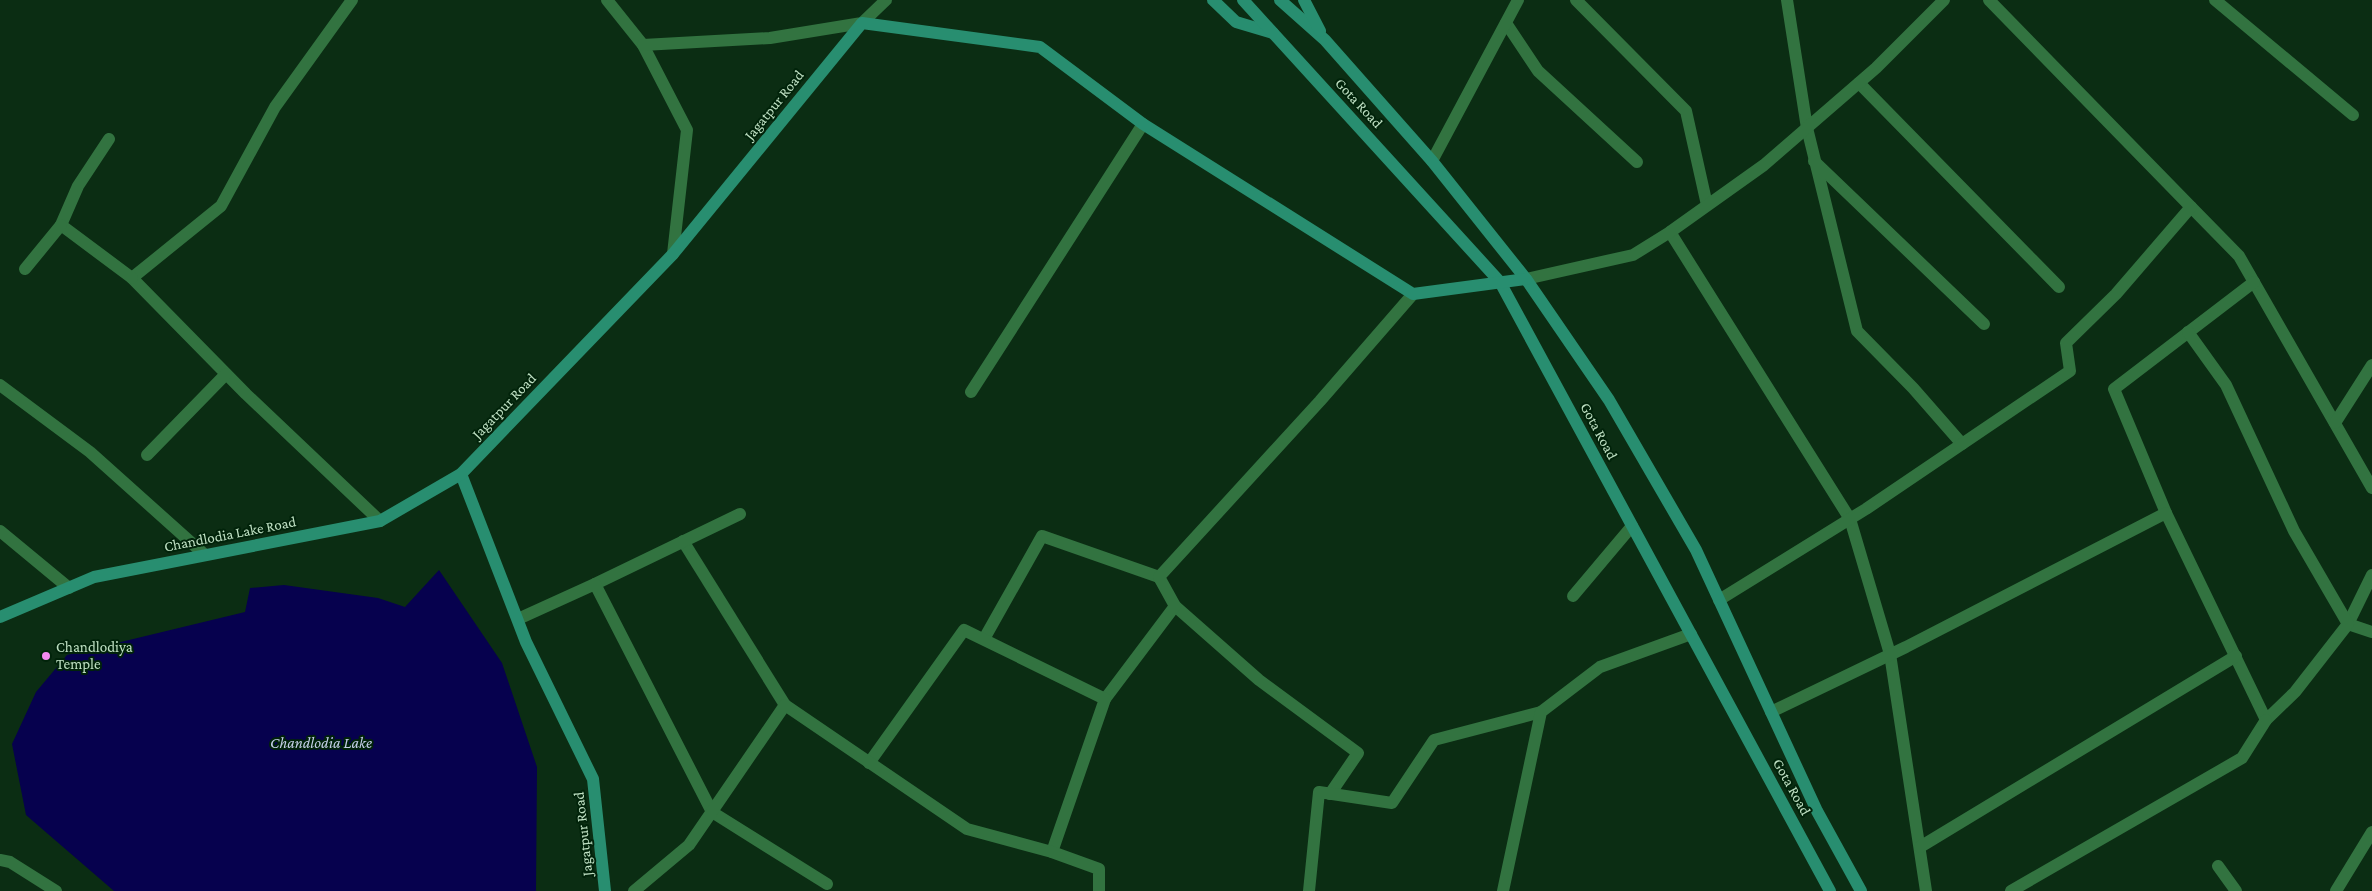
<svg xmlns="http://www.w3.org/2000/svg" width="2372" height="891" font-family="'Crimson Pro',serif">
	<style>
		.water { fill: #06014e }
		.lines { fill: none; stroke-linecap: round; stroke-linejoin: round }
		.street { stroke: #327340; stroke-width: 12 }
		.secondary { stroke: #288e70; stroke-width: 12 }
		.poi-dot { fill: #f489f0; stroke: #01230a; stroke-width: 2 }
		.labels { text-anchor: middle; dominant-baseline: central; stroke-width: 4; stroke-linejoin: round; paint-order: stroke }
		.street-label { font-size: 15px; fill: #bfe0c3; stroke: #01230a }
		.poi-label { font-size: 15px; fill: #bfe0c3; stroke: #01230a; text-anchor: start }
		.water-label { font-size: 16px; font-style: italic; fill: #c3cee8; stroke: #01230a }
	</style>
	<rect width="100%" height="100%" fill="#0b2d13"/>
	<path class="water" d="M439,570l63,93 35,104 -1,124h-422l-88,-76 -14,-71 24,-52 31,-37 178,-43 5,-24 34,-3 94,13 27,9z"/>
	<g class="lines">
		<g class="street">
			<path d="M352,0l-77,107 -54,99 -89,72 114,116 134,127"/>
			<path d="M607,0l36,45 44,85 -14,124"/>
			<path d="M1576,0l110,111 21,94"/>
			<path d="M1787,0l20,128 50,203 56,57 49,56"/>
			<path d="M2215,0l138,115"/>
			<path d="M1506,23l32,48 99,91"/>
			<path d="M643,45l127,-7 92,-15 24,-23"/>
			<path d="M1859,83l200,204"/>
			<path d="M109,139l-31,47 -17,39 71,53"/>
			<path d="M1432,161l86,-161"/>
			<path d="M1814,161l170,163"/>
			<path d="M2191,207l48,49 133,232"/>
			<path d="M1670,232l180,287 40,135 36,237"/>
			<path d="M25,269l36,-44"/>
			<path d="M1526,279l107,-24 37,-23 94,-67 112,-97 68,-68"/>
			<path d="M0,385l90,67 115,103"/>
			<path d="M971,392l172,-268"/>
			<path d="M2335,423l37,-58"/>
			<path d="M147,455l79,-81"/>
			<path d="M2166,513l-52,-124 140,-107"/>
			<path d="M0,531l69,57"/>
			<path d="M683,541l102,164"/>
			<path d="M2372,575l-24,49 24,8"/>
			<path d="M595,584l145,-70"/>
			<path d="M1573,596l59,-70"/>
			<path d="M1719,600l147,-91 204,-138 -4,-28 50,-49 75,-87 -202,-207"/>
			<path d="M1175,606l84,74 99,73 -28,41"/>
			<path d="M518,619l77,-35 117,228 115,72"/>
			<path d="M984,639l58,-103 117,41"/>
			<path d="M1105,699l70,-93 -16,-29 161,-176 93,-107"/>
			<path d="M1771,712l135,-65 260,-134 100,207 29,-28 53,-68 -54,-93 -68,-146 -38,-53"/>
			<path d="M869,763l95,-133 141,69 -53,153"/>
			<path d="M1920,847l316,-191"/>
			<path d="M0,860l10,2 46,29"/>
			<path d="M2218,866l18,25"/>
			<path d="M634,891l55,-46 96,-140 182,124 85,23 47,17v22"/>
			<path d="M1309,891l10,-99 73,11 42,-63 107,-28"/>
			<path d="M1503,891l38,-179 59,-45 91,-33"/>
			<path d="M2011,891l231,-133 24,-38"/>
			<path d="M2336,891l36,-59"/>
		</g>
		<g class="secondary">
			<path d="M1213,0l23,22 37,11"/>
			<path d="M1243,0l257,282 330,609"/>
			<path d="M1280,0l45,40 107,121 94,118 83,121 87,150 121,261 44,80"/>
			<path d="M1304,0l16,31"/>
			<path d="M461,474l65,168 67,137 12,112"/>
			<path d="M0,617l94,-40 286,-56 81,-47 212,-220 189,-231 178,24 103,77 270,170 113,-15"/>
		</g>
	</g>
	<circle class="poi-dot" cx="46" cy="656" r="5"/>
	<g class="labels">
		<g class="street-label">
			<text transform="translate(1359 103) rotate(47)">Gota Road</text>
			<text transform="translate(774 105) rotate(-51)">Jagatpur Road</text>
			<text transform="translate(504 406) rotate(-46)">Jagatpur Road</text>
			<text transform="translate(1599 431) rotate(62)">Gota Road</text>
			<text transform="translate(230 534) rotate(-11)">Chandlodia Lake Road</text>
			<text transform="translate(1792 787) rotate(61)">Gota Road</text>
			<text transform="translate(583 834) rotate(-96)">Jagatpur Road</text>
		</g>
		<g class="poi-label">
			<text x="56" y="647">Chandlodiya<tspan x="56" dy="17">Temple</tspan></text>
		</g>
		<g class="water-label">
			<text x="321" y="742">Chandlodia Lake</text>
		</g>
	</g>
</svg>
